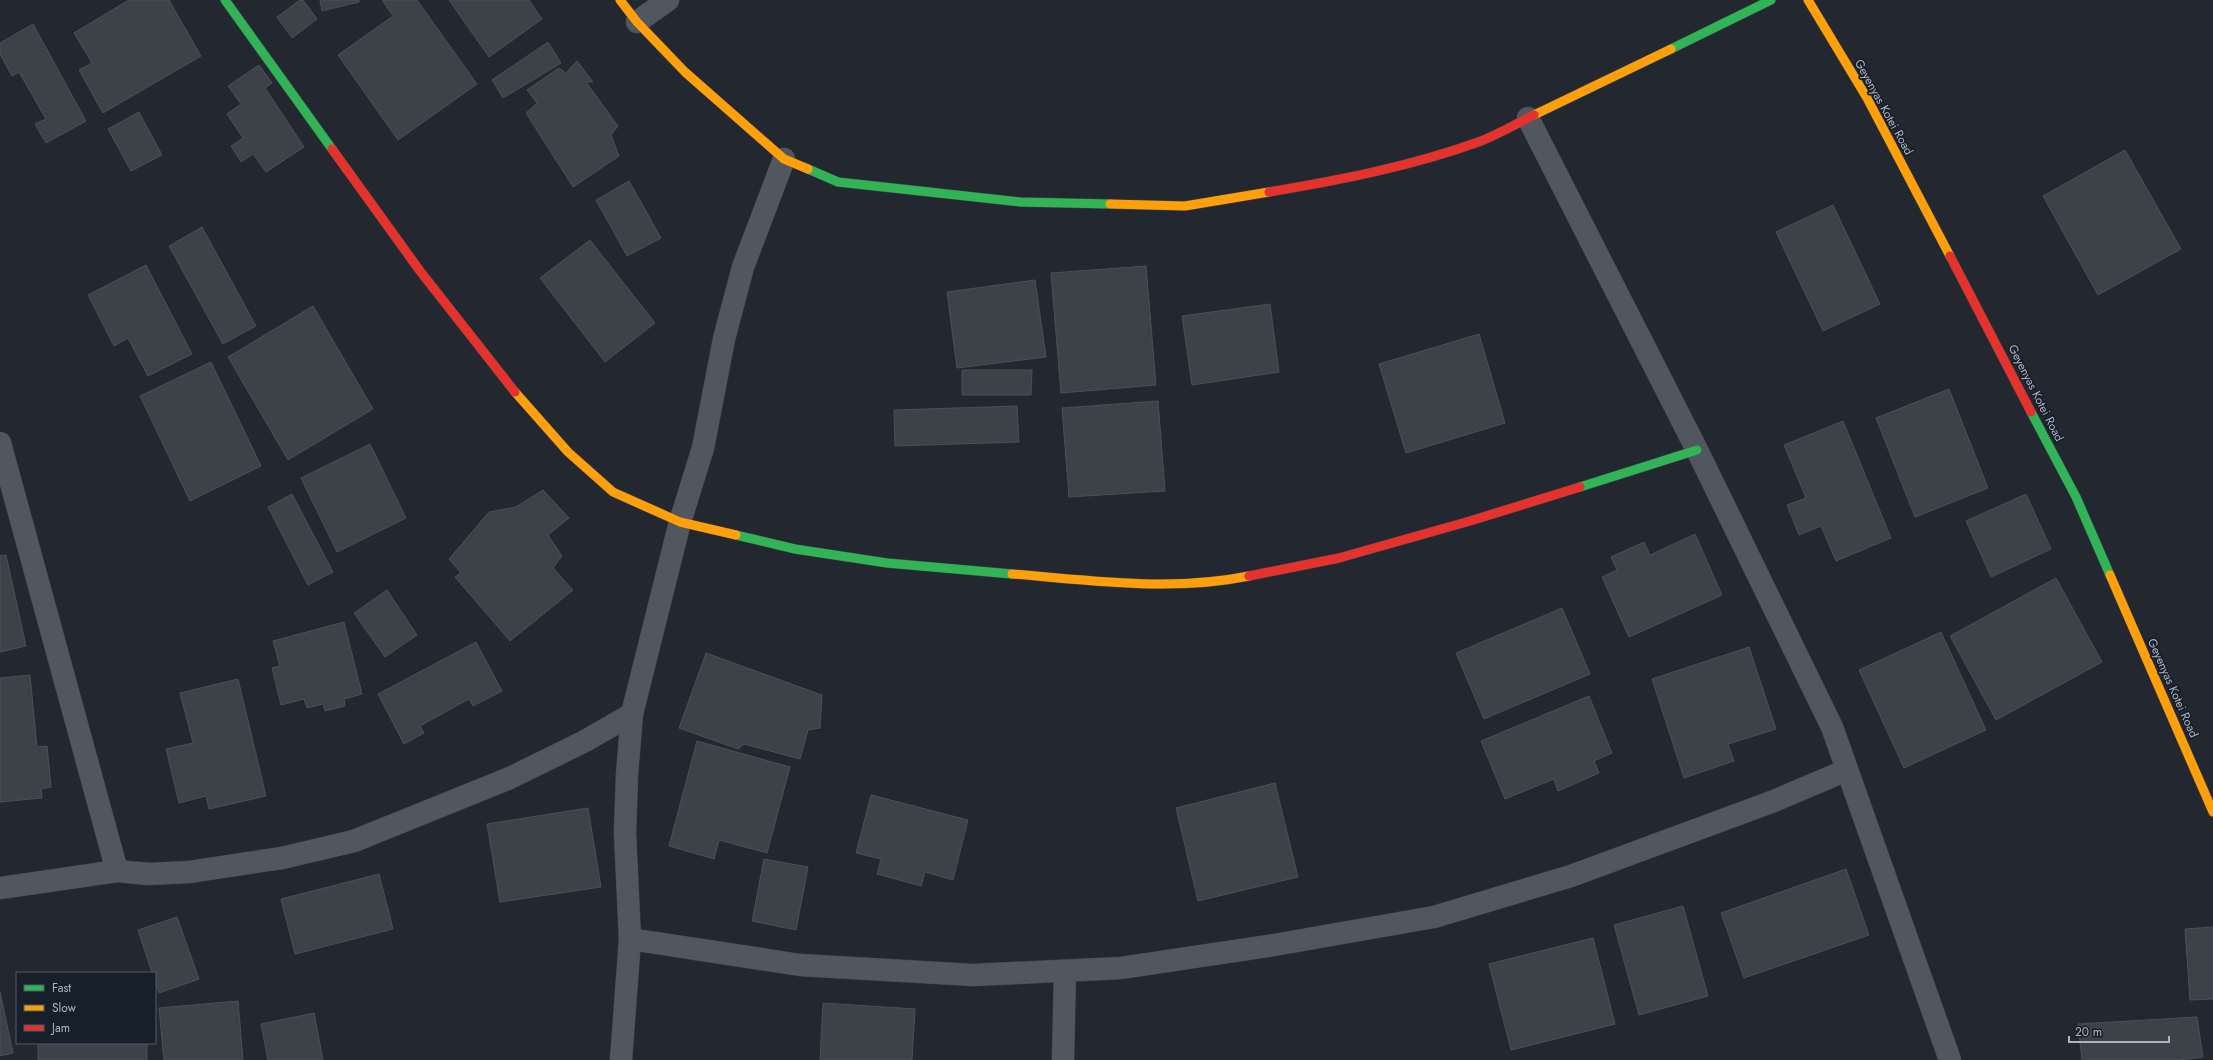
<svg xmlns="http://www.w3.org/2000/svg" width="2213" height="1060" font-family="Jost,sans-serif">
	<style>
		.building { fill: #3d4248; stroke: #4a5058 }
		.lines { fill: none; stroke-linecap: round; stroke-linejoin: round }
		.street-casing { stroke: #3f4349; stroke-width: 23 }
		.fast-casing { stroke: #3f4349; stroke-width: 10 }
		.slow-casing { stroke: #3f4349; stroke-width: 10 }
		.jam-casing { stroke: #3f4349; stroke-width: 10 }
		.street { stroke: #52575f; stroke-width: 22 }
		.fast { stroke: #30b455; stroke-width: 9 }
		.slow { stroke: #ff9f0a; stroke-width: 9 }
		.jam { stroke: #e5322d; stroke-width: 9 }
		.labels { text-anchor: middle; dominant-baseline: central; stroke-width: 3.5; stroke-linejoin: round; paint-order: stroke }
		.street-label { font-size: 12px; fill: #abb4c3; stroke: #171f2a }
	</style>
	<rect width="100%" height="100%" fill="#232830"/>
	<g class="building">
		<path d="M129,0h40l32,56 -98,57 -24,-43 13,-7 -18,-30z"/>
		<path d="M300,0h3l14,19 -25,19 -15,-21z"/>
		<path d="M320,0h39v2l-37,9z"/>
		<path d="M382,0h35l60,84 -79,56 -60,-85 55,-39z"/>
		<path d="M449,0h80l13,19 -53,38z"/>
		<path d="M33,24l53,97 -40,22 -11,-19 11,-5 -27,-47 -7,4 -12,-22v-11z"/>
		<path d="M548,42l13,21 -58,35 -11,-18z"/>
		<path d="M577,61l16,21h-7l32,44 -7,9 8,21 -46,31 -47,-74 11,-10 -10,-13 32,-22 7,5z"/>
		<path d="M259,65l13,18 -7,5 39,59 -38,25 -13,-18 -12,8 -10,-16 12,-8 -16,-24 14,-10 -13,-18z"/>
		<path d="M139,112l23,43 -31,16 -23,-42z"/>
		<path d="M2125,150l56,99 -83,46 -55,-99z"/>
		<path d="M629,181l32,57 -34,18 -31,-56z"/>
		<path d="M1833,205l47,99 -57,27 -47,-99z"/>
		<path d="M202,227l54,99 -33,18 -54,-98z"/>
		<path d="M590,240l65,83 -50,39 -65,-84z"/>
		<path d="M146,265l46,89 -44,22 -20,-38 -14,8 -26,-51z"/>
		<path d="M1146,266l10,119 -95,8 -10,-120z"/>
		<path d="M1035,280l11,77 -89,11 -10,-76z"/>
		<path d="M1270,304l9,68 -87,13 -10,-69z"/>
		<path d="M313,306l60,103 -85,51 -60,-103z"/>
		<path d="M1479,334l26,89 -99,30 -27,-89z"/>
		<path d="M211,362l50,104 -71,35 -50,-105z"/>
		<path d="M962,370h70l-1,25h-69z"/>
		<path d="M1949,389l39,99 -73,29 -39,-99z"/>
		<path d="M1158,401l7,90 -96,6 -7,-89z"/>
		<path d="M1017,406l2,36 -124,4 -1,-36z"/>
		<path d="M1843,421l48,117 -55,23 -15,-35 -22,9 -12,-30 19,-7 -22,-53z"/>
		<path d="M370,444l36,74 -69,34 -36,-74z"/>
		<path d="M543,490l26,28 -21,17 14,21 -9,12 20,22 -63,51 -55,-64 6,-4 -12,-14 40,-47 27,-5z"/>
		<path d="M292,494l41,78 -25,13 -40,-78z"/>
		<path d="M2026,494l25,55 -60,28 -25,-56z"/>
		<path d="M1695,534l27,61 -93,42 -27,-60 15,-7 -6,-13 33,-15 6,13z"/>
		<path d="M6,555l20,91 -26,6v-96z"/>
		<path d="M2056,578l46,84 -106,58 -46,-84z"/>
		<path d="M387,590l30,45 -32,22 -31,-44z"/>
		<path d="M1562,608l28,66 -106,45 -28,-66z"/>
		<path d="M344,622l18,72 -18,5 1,7 -20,5 -2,-7 -16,4 -3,-9 -23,6 -9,-37 8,-2 -7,-25z"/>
		<path d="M1941,632l45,98 -82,38 -45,-98z"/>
		<path d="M476,642l26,49 -29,15 -4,-7 -49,27 4,7 -20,11 -26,-50z"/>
		<path d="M1749,647l27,82 -48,15 6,17 -50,17 -32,-99z"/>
		<path d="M706,653l116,42 -2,33 -12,2 -8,29 -56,-15 -6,5 -59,-21z"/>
		<path d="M30,675l7,72 10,-1 4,41 -10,2 1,9 -42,4v-124z"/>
		<path d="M238,679l28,117 -57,13 -3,-13 -27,7 -13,-54 27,-6 -13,-50z"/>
		<path d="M1589,696l23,57 -18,8 5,12 -41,18 -4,-12 -49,20 -24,-58z"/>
		<path d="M697,741l93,26 -23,86 -48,-13 -5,19 -45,-13z"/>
		<path d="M1275,783l23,94 -100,24 -22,-93z"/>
		<path d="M871,795l97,25 -15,60 -28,-8 -4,14 -44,-12 4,-15 -25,-6z"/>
		<path d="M588,808l13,79 -101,15 -13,-78z"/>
		<path d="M764,859l44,8 -12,63 -44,-9z"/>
		<path d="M1846,869l23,66 -125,43 -23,-65z"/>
		<path d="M379,874l14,55 -98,25 -14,-55z"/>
		<path d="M1683,906l25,90 -69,19 -25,-90z"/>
		<path d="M177,917l22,62 -40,14 -4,-12v-8h-3l-14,-43z"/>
		<path d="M2213,927v72l-23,1 -5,-71z"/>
		<path d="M1593,938l22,86 -104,26 -22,-86z"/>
		<path d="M0,992l13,61 -13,3z"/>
		<path d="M238,1001l5,59h-79l-5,-52z"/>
		<path d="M823,1003l92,6 -3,51h-92z"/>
		<path d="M314,1013l9,47h-55l-7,-36z"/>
		<path d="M2197,1017l6,40 -23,3h-98l-4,-36z"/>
		<rect x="38" y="1043" width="109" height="17"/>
	</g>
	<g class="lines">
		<g class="street-casing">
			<g id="street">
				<path d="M637,22l31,-22"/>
				<path d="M1528,118l169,332 135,277 118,333"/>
				<path d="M0,443l117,428"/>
				<path d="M0,888l117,-17 32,3 40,-2 93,-14 72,-17 156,-63 75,-37 47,-27"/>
				<path d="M630,939l170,26 173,10 148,-7 153,-23 160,-28 137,-41 203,-75 73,-31"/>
				<path d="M621,1060l9,-121 -5,-106 2,-58 5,-61 48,-192 23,-74 21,-109 19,-72 41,-108"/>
				<path d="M1063,1060l2,-89"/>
			</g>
		</g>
		<g class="fast-casing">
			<g id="fast">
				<path d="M225,0l107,149"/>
				<path d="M1671,49l100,-49"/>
				<path d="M808,169l30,13 182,20 90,2"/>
				<path d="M2031,412l45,85 34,78"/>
				<path d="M1580,487l117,-37"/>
				<path d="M736,535l59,14 92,14 125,11"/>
			</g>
		</g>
		<g class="slow-casing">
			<g id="slow">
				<path d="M620,0l17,22 48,50 99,87 24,10"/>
				<path d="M1808,0l59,98 83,158"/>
				<path d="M1534,115l137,-66"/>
				<path d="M1110,204l75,2 84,-14"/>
				<path d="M515,392l53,60 45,40 67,30 56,13"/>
				<path d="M1012,574c78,6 159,18 237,2"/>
				<path d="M2110,575l103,237"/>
			</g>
		</g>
		<g class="jam-casing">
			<g id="jam">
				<path d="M332,149l88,122 95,121"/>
				<path d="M1269,192c71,-12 144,-26 212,-51 18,-7 35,-17 53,-26"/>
				<path d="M1950,256l81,156"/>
				<path d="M1249,576l90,-18 131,-37 110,-34"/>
			</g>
		</g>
		<use href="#street" class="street"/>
		<use href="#fast" class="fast"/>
		<use href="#slow" class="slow"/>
		<use href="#jam" class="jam"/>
	</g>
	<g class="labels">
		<g class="street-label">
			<text transform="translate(1884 107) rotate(61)">Geyenyas Kotei Road</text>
			<text transform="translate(2036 393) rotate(63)">Geyenyas Kotei Road</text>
			<text transform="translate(2173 688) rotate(66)">Geyenyas Kotei Road</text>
		</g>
	</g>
	<rect x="16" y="972" width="140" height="72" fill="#171f2a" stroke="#525b67"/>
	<rect x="24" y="985" width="20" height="6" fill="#30b455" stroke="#525b67"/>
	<text x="52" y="992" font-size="12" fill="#abb4c3">Fast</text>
	<rect x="24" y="1005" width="20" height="6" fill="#ff9f0a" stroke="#525b67"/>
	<text x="52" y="1012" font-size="12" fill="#abb4c3">Slow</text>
	<rect x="24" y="1025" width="20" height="6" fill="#e5322d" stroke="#525b67"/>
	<text x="52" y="1032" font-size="12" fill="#abb4c3">Jam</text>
	<path d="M2069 1036v6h100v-6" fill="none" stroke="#abb4c3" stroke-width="2"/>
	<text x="2075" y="1036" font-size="12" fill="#abb4c3" stroke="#171f2a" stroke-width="3" paint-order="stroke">20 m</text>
</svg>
